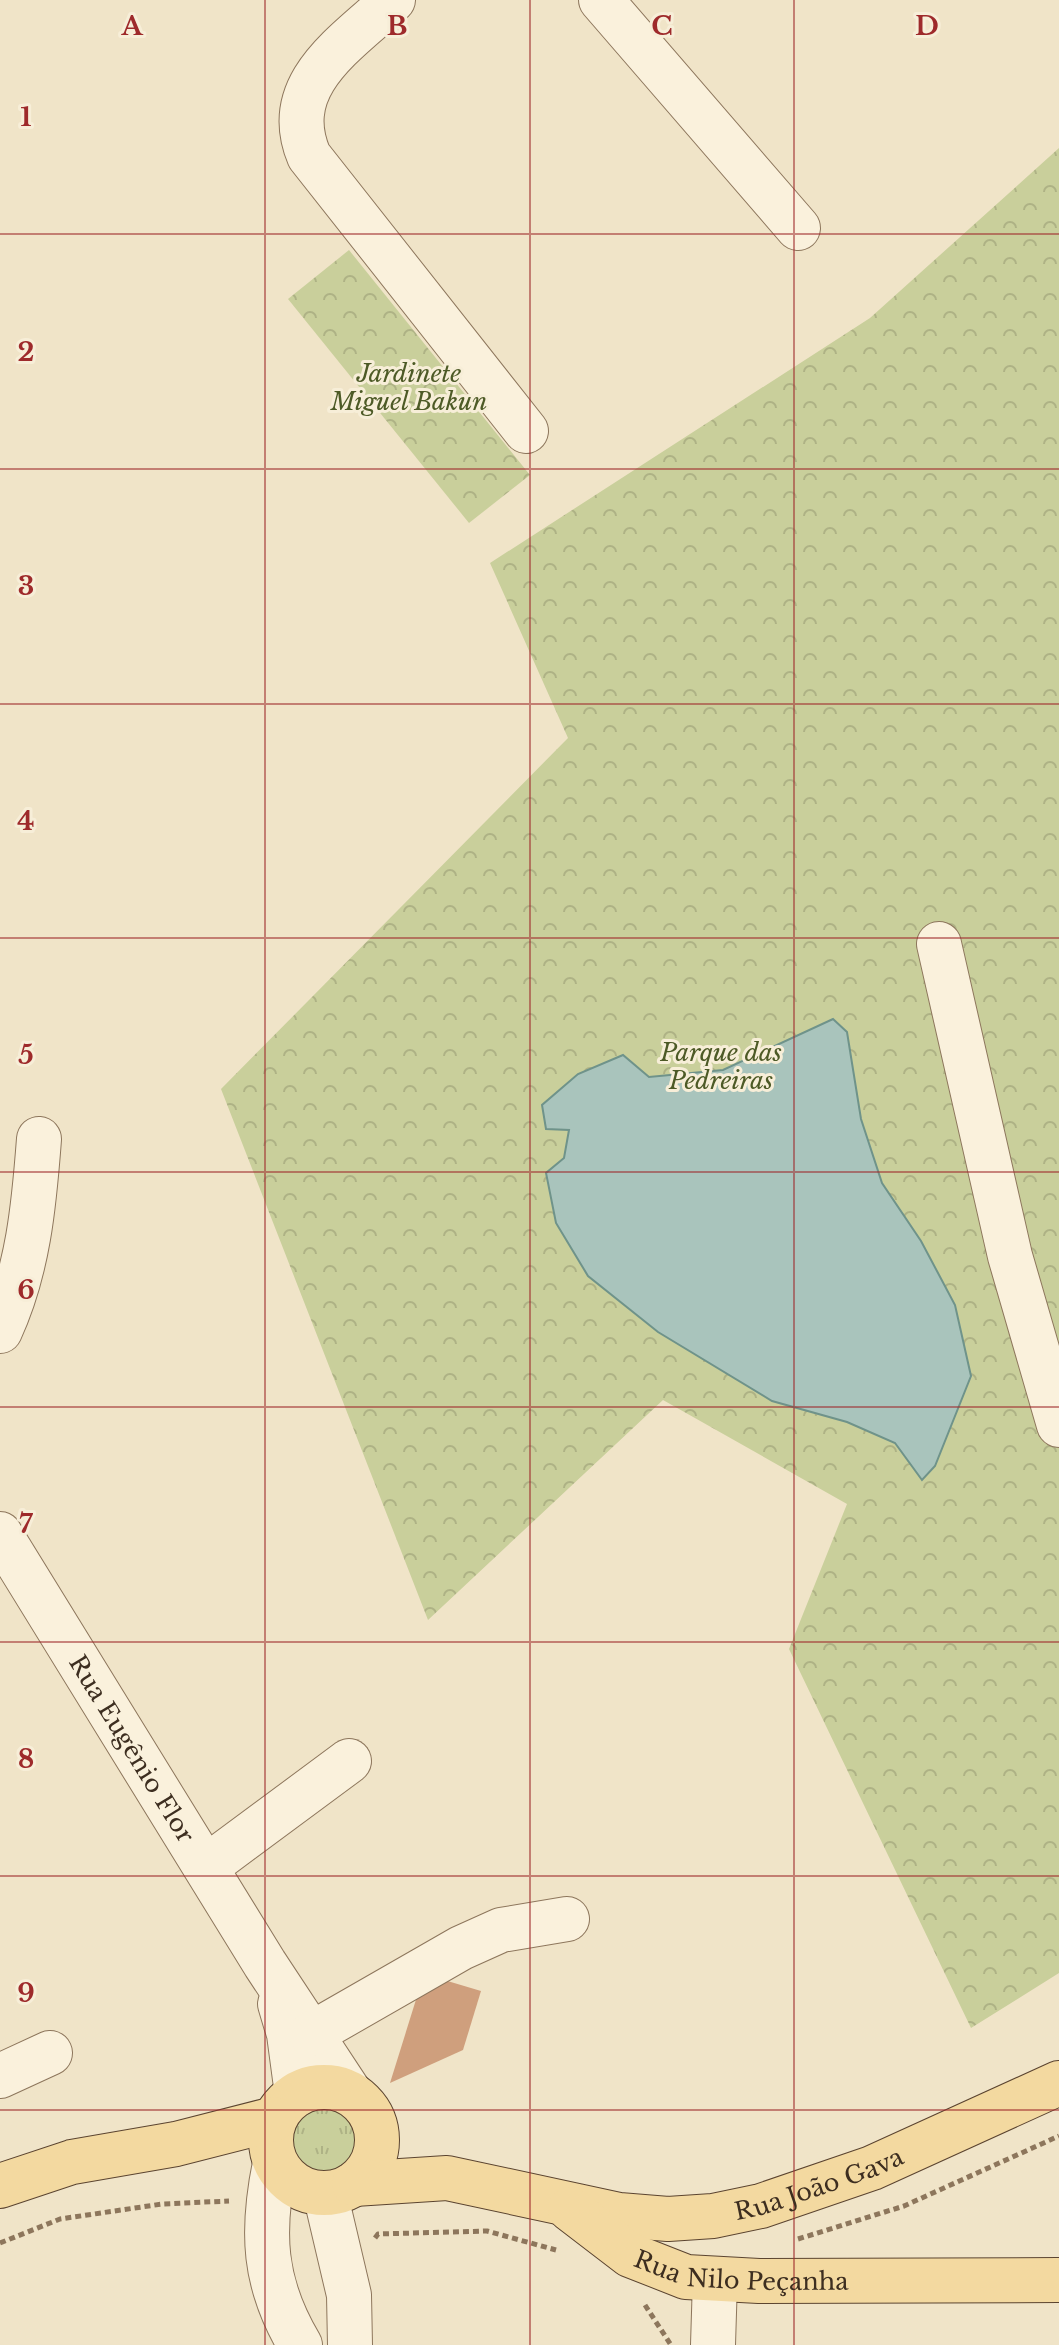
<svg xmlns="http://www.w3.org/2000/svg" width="1059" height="2345" font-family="'Libre Baskerville',serif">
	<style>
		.grass { fill: url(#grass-tufts) }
		.park { fill: url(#park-crowns) }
		.water { fill: #a9c4bc; stroke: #6f938a; stroke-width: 2 }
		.building { fill: #cf9f7d }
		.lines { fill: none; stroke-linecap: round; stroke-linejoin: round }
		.minor-casing { stroke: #8d765c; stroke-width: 46 }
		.major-casing { stroke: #5b4430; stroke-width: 46 }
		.path { stroke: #8d765c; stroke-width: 5; stroke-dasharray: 6 4; stroke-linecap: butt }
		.minor { stroke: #faf1dc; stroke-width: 44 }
		.major { stroke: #f3d9a0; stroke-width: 44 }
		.grid { fill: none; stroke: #9e2a2b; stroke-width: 2; stroke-opacity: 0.55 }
		.labels { text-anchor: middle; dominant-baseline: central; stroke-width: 6; stroke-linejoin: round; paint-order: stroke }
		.park-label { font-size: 24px; font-style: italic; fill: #4d5a26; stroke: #f7eed8 }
		.street-label { font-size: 24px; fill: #3d2e20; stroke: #f7eed8 }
		.grid-label { font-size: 26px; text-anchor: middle; font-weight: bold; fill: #9e2a2b; stroke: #f7eed8; stroke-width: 6; stroke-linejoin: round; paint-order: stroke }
	</style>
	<defs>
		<pattern id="grass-tufts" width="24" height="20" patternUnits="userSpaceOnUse" patternTransform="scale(2)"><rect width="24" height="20" fill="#c9cf9b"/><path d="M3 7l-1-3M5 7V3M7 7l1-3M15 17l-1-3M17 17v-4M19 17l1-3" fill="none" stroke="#aeb285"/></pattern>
		<pattern id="park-crowns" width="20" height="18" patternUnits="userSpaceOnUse" patternTransform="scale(2)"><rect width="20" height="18" fill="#c9cf9b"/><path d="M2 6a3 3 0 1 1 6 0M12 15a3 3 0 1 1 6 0" fill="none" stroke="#aeb285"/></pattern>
	</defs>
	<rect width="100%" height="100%" fill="#f0e4c8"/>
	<path class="grass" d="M325,2093c33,15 57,27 40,69l-52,22c-22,-9 -33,-26 -34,-50l33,-39z"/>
	<g class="park">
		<path d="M1059,148v1825l-88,55 -182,-379 58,-145 -184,-104 -235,220 -207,-531 347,-351 -78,-175 380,-245z"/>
		<path d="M349,250l181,225 -61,48 -181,-224z"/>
	</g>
	<path class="water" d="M833,1019l14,13 14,87 21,64 39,58 34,64 16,71 -36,90 -13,14 -27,-37 -48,-21 -75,-21 -114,-69 -70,-56 -32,-53 -10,-50 18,-15 5,-28 -23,-1 -4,-24 36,-31 45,-19 26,22 74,-7z"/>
	<path class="building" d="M424,1974l57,17 -18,59 -73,33z"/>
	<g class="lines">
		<g class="minor-casing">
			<g id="minor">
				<path d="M393,0c-47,44 -114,84 -84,156l217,275"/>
				<path d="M601,0l197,228"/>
				<path d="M939,944l71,312 49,169"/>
				<path d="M0,1331c28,-61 34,-125 39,-192"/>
				<path id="s1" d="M0,1534l265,430 85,129"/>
				<path d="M206,1867l143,-106"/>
				<path d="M280,2004l9,30 8,60"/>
				<path d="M311,2034l150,-86 40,-18 66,-11"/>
				<path d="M0,2076l50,-23"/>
				<path d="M275,2163c-14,69 -12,120 25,182"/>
				<path d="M325,2193l24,102 1,50"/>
				<path d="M713,2345l2,-65"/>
			</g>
		</g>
		<g class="major-casing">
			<g id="major">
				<circle cx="324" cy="2140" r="53"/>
				<path id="s2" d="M354,2184l93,-6 172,37 49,4 45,-3 48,-10 111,-38 187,-85"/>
				<path d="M0,2186l72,-24 104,-18 98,-25"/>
				<path id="s3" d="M570,2209l60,46 56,22 73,4 300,-1"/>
			</g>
		</g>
		<g class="path">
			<path d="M375,2238l3,-4 109,-3 69,19"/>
			<path d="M798,2239l106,-33 155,-70"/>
			<path d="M0,2243l60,-24 102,-15 67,-3"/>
			<path d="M645,2305l26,40"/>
		</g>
		<use href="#minor" class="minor"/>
		<use href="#major" class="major"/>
	</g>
	<path class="grid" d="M265,0v2345M530,0v2345M794,0v2345M0,234h1059M0,469h1059M0,704h1059M0,938h1059M0,1172h1059M0,1407h1059M0,1642h1059M0,1876h1059M0,2110h1059"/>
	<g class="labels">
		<g class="park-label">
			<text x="409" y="373">Jardinete<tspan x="409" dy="28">Miguel Bakun</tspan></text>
			<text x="721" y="1052">Parque das<tspan x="721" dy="28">Pedreiras</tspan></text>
		</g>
		<g class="street-label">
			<text stroke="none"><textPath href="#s1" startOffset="252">Rua Eugênio Flor</textPath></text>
			<text stroke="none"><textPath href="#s2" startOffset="474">Rua João Gava</textPath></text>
			<text stroke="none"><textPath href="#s3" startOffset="190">Rua Nilo Peçanha</textPath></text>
		</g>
	</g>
	<g class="grid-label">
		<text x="132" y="35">A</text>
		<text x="397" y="35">B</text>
		<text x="662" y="35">C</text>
		<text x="927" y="35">D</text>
		<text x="26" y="126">1</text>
		<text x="26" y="361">2</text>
		<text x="26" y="595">3</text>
		<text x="26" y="830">4</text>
		<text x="26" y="1064">5</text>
		<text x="26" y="1299">6</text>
		<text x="26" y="1533">7</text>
		<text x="26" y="1768">8</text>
		<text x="26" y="2002">9</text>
	</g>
</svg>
